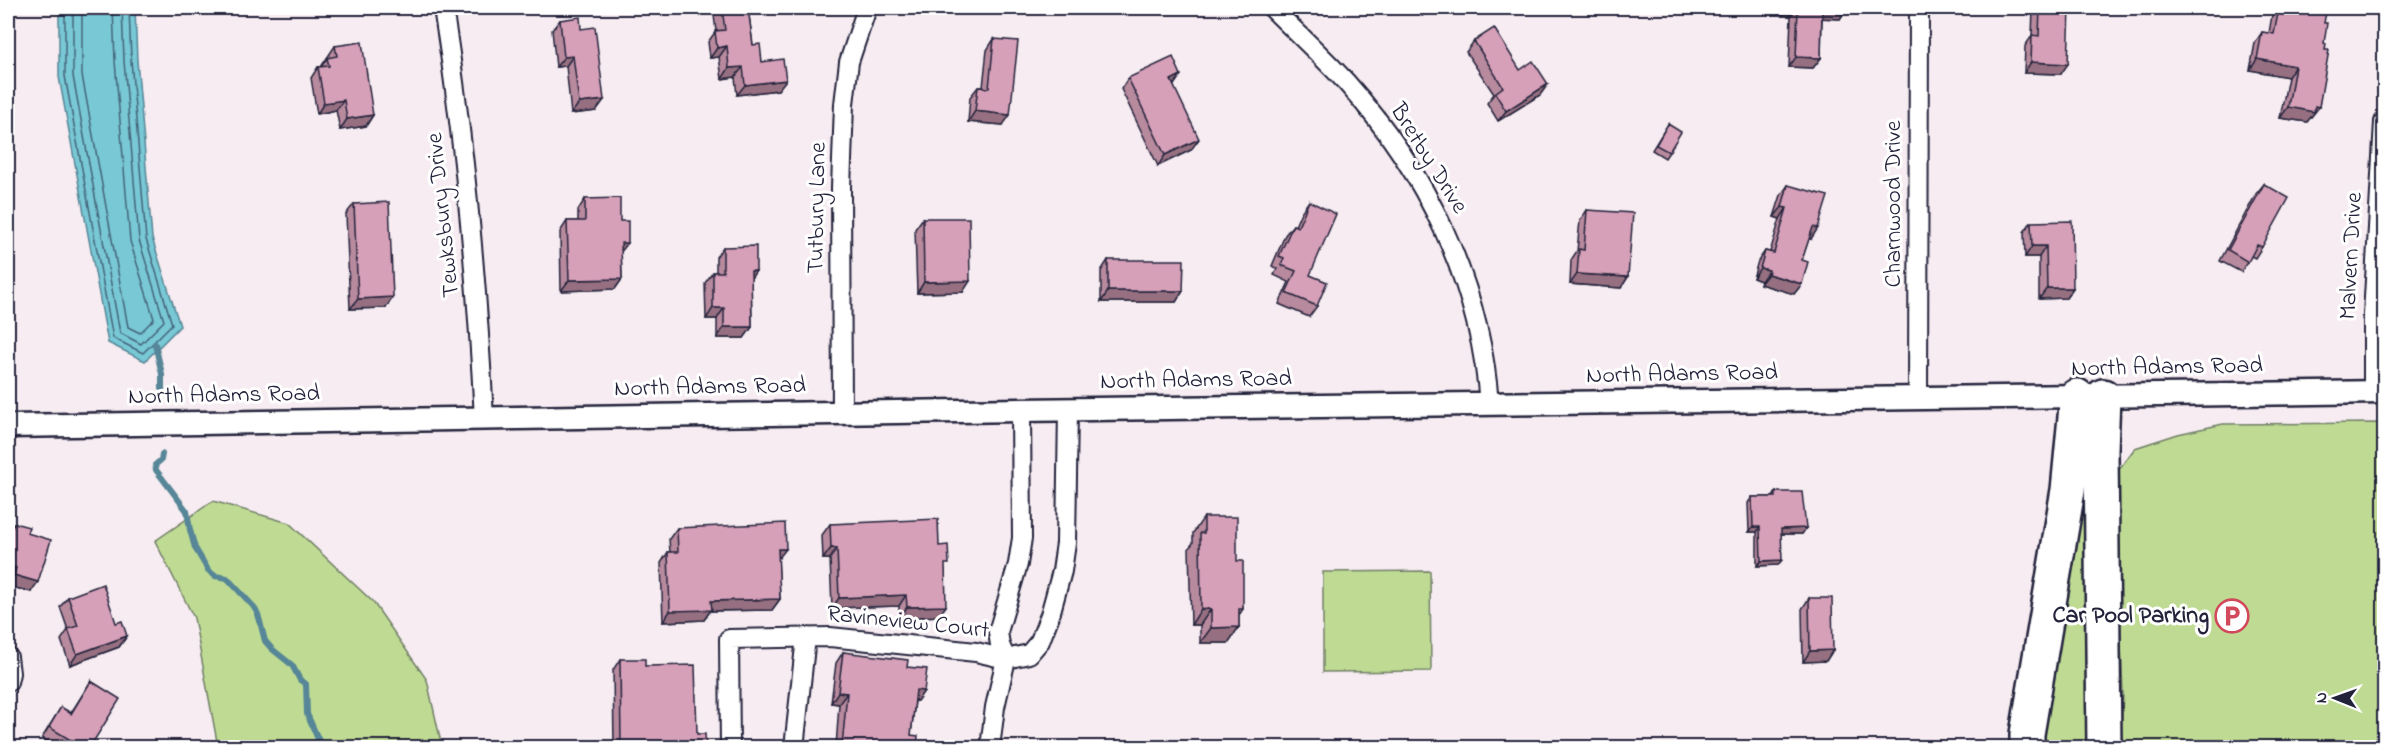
<svg xmlns="http://www.w3.org/2000/svg" width="2392" height="755" font-family="'Indie Flower',sans-serif">
	<style>
		.green { fill: #bfdb93; stroke: #707e67; stroke-width: 1.5 }
		.water { fill: #78c8d5; stroke: #568697; stroke-width: 1.5 }
		.lines { fill: none; stroke-linecap: round; stroke-linejoin: round }
		.shore { stroke: #446479; stroke-width: 1.5 }
		.stream { stroke: #568697; stroke-width: 6 }
		.minor-casing { stroke: #22223b; stroke-width: 22 }
		.tertiary-casing { stroke: #22223b; stroke-width: 27 }
		.motorway-casing { stroke: #22223b; stroke-width: 38 }
		.minor { stroke: #fff; stroke-width: 18 }
		.tertiary { stroke: #fff; stroke-width: 22 }
		.motorway { stroke: #fff; stroke-width: 33 }
		.wall { fill: #b88a9e; stroke: #22223b; stroke-width: 1.5 }
		.shaded-wall { fill: #967081; stroke: #22223b; stroke-width: 1.5 }
		.building { fill: #d6a0b8; stroke: #22223b; stroke-width: 1.5 }
		.labels { text-anchor: middle; dominant-baseline: central; stroke-width: 6; stroke-linejoin: round; paint-order: stroke }
		.street-label { font-size: 24px; fill: #22223b; stroke: #fff }
		.poi-label { font-size: 24px; font-weight: bold; fill: #22223b; stroke: #fff; text-anchor: end }
	</style>
	<rect width="100%" height="100%" fill="#f7ecf1"/>
	<filter id="ink" filterUnits="userSpaceOnUse"><feTurbulence type="fractalNoise" baseFrequency=".0167" numOctaves="2"/><feDisplacementMap in="SourceGraphic" scale="12" xChannelSelector="R" yChannelSelector="G"/><feConvolveMatrix kernelMatrix="1 2 1 2 8 2 1 2 1" color-interpolation-filters="sRGB"/></filter>
	<g filter="url(#ink)">
		<g class="green">
			<path d="M2384,423v324h-264l3,-54 -8,-197 4,-27 16,-21 43,-14 45,-10z"/>
			<path d="M2086,481l3,266 -49,1z"/>
			<path d="M213,501l76,22 84,79 54,78 15,67h-224l-24,-129 -39,-77z"/>
			<path d="M1430,571l1,100 -108,1v-100z"/>
		</g>
		<path class="water" d="M59,8h76l2,52 15,178 28,88 -35,35 -37,-18 -49,-266z"/>
		<g class="lines">
			<g class="shore">
				<path d="M65,8v68l48,262 30,15 29,-29 -26,-85 -15,-179 -2,-52"/>
				<path d="M73,8v68l47,257 21,11 23,-23 -25,-81 -15,-179 -2,-53"/>
				<path d="M82,8v67l46,252 12,6 14,-14 -24,-78 -15,-180 -2,-53"/>
			</g>
			<g class="stream">
				<path d="M155,344l7,30v20"/>
				<path d="M162,454l-1,6 -6,5 1,5 31,41 3,19 5,18 13,22 7,6 12,2 26,28 5,8 7,27 7,8 20,16 8,15 6,4 1,30 15,34"/>
			</g>
			<g class="minor-casing">
				<g id="minor">
					<path d="M443,8c22,136 34,273 41,411"/>
					<path d="M1272,8c24,24 50,48 74,74 80,89 135,202 143,323"/>
					<path d="M2373,393v-78l11,-193"/>
					<path d="M1918,400l1,-392"/>
					<path d="M842,413l-1,-225 3,-84 5,-42 18,-54"/>
					<path d="M8,657l2,16 -2,9"/>
					<path d="M730,748l-1,-109 101,-2 146,15 30,7 23,-5 11,-13 10,-26 12,-44 4,-28 2,-134"/>
					<path d="M794,748l12,-111"/>
					<path d="M990,748l5,-41 11,-48 -6,-14 -2,-13 20,-68 4,-26 -1,-128"/>
				</g>
			</g>
			<g class="tertiary-casing">
				<path id="tertiary" d="M8,426l1013,-16 1363,-18"/>
			</g>
			<g class="motorway-casing">
				<g id="motorway">
					<path d="M2103,396l-2,54 3,298"/>
					<path d="M2027,748v-14l41,-244 9,-94"/>
				</g>
			</g>
			<use href="#minor" class="minor"/>
			<use href="#tertiary" class="tertiary"/>
			<use href="#motorway" class="motorway"/>
		</g>
		<g class="wall">
			<path d="M713,8h35l5,37 25,45 -41,5 -2,-18 -13,2 -3,-22 -9,1 -2,-16 8,-11z"/>
			<path d="M1414,8h18l-10,8z"/>
			<path d="M1782,8h65l-7,11 -18,-1 -1,40 -8,10 -24,-1 2,-51h-9z"/>
			<path d="M2033,8h37l-9,66 -37,-1 1,-27 7,-10z"/>
			<path d="M2277,8h22l25,15v20l-5,64 -12,15 -27,-4 8,-41 -38,-7 5,-27 7,-11 7,1 3,-18z"/>
			<path d="M560,20l21,9 15,82 -25,3 -5,-48 -10,1 -4,-37z"/>
			<path d="M994,39l9,86 -35,-3 2,-25 8,-10h5l4,-37z"/>
			<path d="M1474,41l46,29 28,14 -8,11 -42,26 -11,-18 7,-9 -28,-42z"/>
			<path d="M335,46l38,69 -7,11 -26,4 -4,-20 -19,4 -6,-36 7,-11h3z"/>
			<path d="M1128,78l45,7 18,65 -33,16 -37,-77z"/>
			<path d="M1668,124l1,28 -4,6 -13,-8z"/>
			<path d="M2264,184l-2,63 -7,11 -4,-2 -10,16 -21,-11 36,-67z"/>
			<path d="M1788,185l23,54 -2,-1 -7,22v24l-8,10 -34,-10 1,-3 -8,-3 5,-17 7,-10 5,1 10,-33 -6,-2 7,-22z"/>
			<path d="M585,199l36,53 1,27 -7,10 -54,2 -1,-59 7,-11h11v-11z"/>
			<path d="M1309,201l1,74 7,31 -8,11 -30,-13 10,-22 -15,-7 3,-6 -5,-3 13,-31 8,-10 2,1 6,-14z"/>
			<path d="M354,204l32,104 -36,1 -4,-95z"/>
			<path d="M1587,210l41,67 -7,11 -51,-4 1,-24 6,-9 3,-31z"/>
			<path d="M923,218l40,74 -46,1 -2,-64z"/>
			<path d="M2031,222l42,66 -7,10 -27,1v-42h-14l-1,-25z"/>
			<path d="M723,247l33,24 -5,7 1,49 -8,11h-27v-19h-11l-1,-36 8,-11h3v-15z"/>
			<path d="M1108,260l75,31 -7,11h-75v-31z"/>
			<path d="M1776,492l30,36 -4,6h-21l-3,31 -21,1v-34h-8l-1,-29 4,-6h21z"/>
			<path d="M1204,517l33,44 6,48 -4,6v12l-11,16h-28v-18h-9l-2,-77 4,-5v-10z"/>
			<path d="M14,523l13,10 4,59 -23,-6 2,-58z"/>
			<path d="M830,524l109,22 6,24 -6,46 -40,2v-12l-67,2 -2,-49h-7l-1,-24z"/>
			<path d="M677,528l101,31 2,40 -8,11 -62,1 -6,9 -41,2 -2,-59 7,-11h2l-1,-13z"/>
			<path d="M68,597l48,26 11,13 -8,11 -49,18 -9,-25 7,-10 -8,-23z"/>
			<path d="M1809,598l24,52 -7,11 -23,1 -1,-53z"/>
			<path d="M843,652l64,15 17,24 -7,10h-2l-4,34 6,12h-81l3,-43 -8,-1 5,-40z"/>
			<path d="M620,659l25,7 52,68 9,13h-92l-1,-77z"/>
			<path d="M91,681l-1,66h-32l-16,-9 19,-31 10,6z"/>
		</g>
		<g class="shaded-wall">
			<path d="M1429,8h3l-10,8z"/>
			<path d="M1788,8h9l-6,8h-9z"/>
			<path d="M1822,8h25l-7,11 -25,-1z"/>
			<path d="M727,46l-8,11 -9,1 7,-10z"/>
			<path d="M573,56l-7,10 -10,1 8,-10z"/>
			<path d="M1796,57l25,1 -8,10 -24,-1z"/>
			<path d="M2257,59l38,7 -7,11 -38,-7z"/>
			<path d="M2031,62l37,2 -7,10 -37,-1z"/>
			<path d="M743,67l-8,10 -13,2 7,-11z"/>
			<path d="M1181,75l-7,10 -3,-5z"/>
			<path d="M786,80l-8,10 -41,5 8,-10z"/>
			<path d="M1548,84l-8,11 -42,26 8,-10z"/>
			<path d="M344,100l-8,10 -19,4 7,-11z"/>
			<path d="M604,100l-8,11 -25,3 8,-11z"/>
			<path d="M2315,106l4,1 -12,15 -27,-4 8,-11z"/>
			<path d="M975,111l35,4 -7,10 -35,-3z"/>
			<path d="M373,115l-7,11 -26,4 7,-11z"/>
			<path d="M1199,139l-8,11 -33,16 7,-11z"/>
			<path d="M1782,207l5,1 -7,11 -6,-2z"/>
			<path d="M1813,227l5,1 -7,11 -6,-2z"/>
			<path d="M621,243h7l-8,10z"/>
			<path d="M2032,246h14l-7,11h-14z"/>
			<path d="M1760,268l9,2 -8,11 -8,-3z"/>
			<path d="M751,271h5l-7,10z"/>
			<path d="M1577,274l51,3 -7,11 -51,-4z"/>
			<path d="M1768,274l34,10 -8,10 -34,-10z"/>
			<path d="M622,279l-7,10 -54,2 8,-11z"/>
			<path d="M970,281l-7,11 -46,1 7,-11z"/>
			<path d="M2047,288h26l-7,10 -27,1z"/>
			<path d="M1108,291h75l-7,11h-75z"/>
			<path d="M393,297l-7,11 -36,1 8,-10z"/>
			<path d="M713,308h11l-7,11h-11z"/>
			<path d="M724,327h28l-8,11h-27z"/>
			<path d="M1753,527h7l-3,5h-8z"/>
			<path d="M1806,528l-4,6h-24l3,-5z"/>
			<path d="M831,548h6l-7,11h-7z"/>
			<path d="M778,549h8l-8,10z"/>
			<path d="M1782,560l-4,5 -21,1 4,-5z"/>
			<path d="M8,565l8,3 -8,10z"/>
			<path d="M14,575l24,7 -7,10 -23,-6v-3z"/>
			<path d="M906,595l-7,11 -67,2 7,-10z"/>
			<path d="M780,599l-8,11 -62,1 -6,9 -41,2 7,-11 41,-10z"/>
			<path d="M946,606l-7,10 -40,2 8,-11z"/>
			<path d="M1201,609h10l-11,16h-9z"/>
			<path d="M1239,627l-11,16h-28l11,-15z"/>
			<path d="M127,636l-8,11 -49,18 7,-11z"/>
			<path d="M1833,650l-7,11 -23,1 7,-11z"/>
			<path d="M916,690l8,1 -7,10 -8,-1z"/>
			<path d="M838,692l9,1 -8,11 -8,-1z"/>
		</g>
		<g class="building">
			<path d="M722,8h26l5,37 7,-1 2,18 21,-3 3,21 -41,5 -2,-18 -14,1 -2,-22 -10,2 -2,-17 10,-1z"/>
			<path d="M1798,8h49h-25l-1,50 -25,-1z"/>
			<path d="M2040,8h30l-2,56 -37,-2 1,-27 7,1z"/>
			<path d="M2279,8h20l27,4 -2,11h3l-3,20 2,1 -1,6h4l-10,57 -4,-1 -1,6 -26,-5 7,-41 -38,-7 5,-27 12,2z"/>
			<path d="M580,17l1,12 14,-2 9,73 -25,3 -6,-47 -9,1 -4,-37z"/>
			<path d="M1494,28l26,42 13,-9 15,23 -42,27 -11,-18 8,-6 -29,-46z"/>
			<path d="M994,39l24,2 -8,74 -35,-4 3,-24 11,1z"/>
			<path d="M362,42l11,73 -26,4 -3,-19 -20,3 -6,-36 11,-1 -2,-8 10,-2 -2,-10z"/>
			<path d="M1173,57l8,18 -10,5 28,59 -34,16 -37,-77z"/>
			<path d="M1668,124l13,8 -12,20 -13,-7z"/>
			<path d="M2264,184l25,14 -27,49 -5,-2 -9,17 -20,-12z"/>
			<path d="M1788,185l40,11 -10,32 -5,-1 -11,33 6,2 -6,22 -34,-10 1,-4 -9,-2 5,-17 9,2 13,-45 -5,-1z"/>
			<path d="M620,198v23h8v22h-7l1,36 -53,1 -2,-59h18v-22z"/>
			<path d="M1309,201l27,13 -26,61 17,7 -10,24 -31,-13 10,-22 -15,-6 3,-7 -5,-2 14,-31 5,2z"/>
			<path d="M389,202l4,95 -35,2 -4,-95z"/>
			<path d="M1587,210l46,3 -5,64 -51,-3 2,-25 5,1z"/>
			<path d="M923,218h46l1,63 -46,1z"/>
			<path d="M2072,221l1,67h-26l-1,-42h-14l-1,-24z"/>
			<path d="M756,246v25h-5l1,56h-28v-19h-11v-36h10v-25z"/>
			<path d="M1108,260h76l-1,31h-75z"/>
			<path d="M1776,492h26l4,36 -25,1 1,31 -21,1 -1,-34h-7l-1,-30h24z"/>
			<path d="M1204,517h33v44h6v48h-4v18l-28,1v-19h-10l-1,-76h4z"/>
			<path d="M938,519l1,27 9,-1 1,19h-4l1,42 -39,1 -1,-12 -67,3 -2,-50h-6l-1,-24z"/>
			<path d="M14,523l15,4 -2,6 24,7 -13,42 -24,-7 2,-7 -8,-3v-38l4,1z"/>
			<path d="M785,523l1,26h-8l2,50 -69,2 1,9 -42,1 -2,-59h10l-1,-24z"/>
			<path d="M103,584l13,39 6,-2 5,15 -50,18 -9,-25 10,-3 -10,-29z"/>
			<path d="M1809,598h23l1,52 -23,1z"/>
			<path d="M843,652l65,8 -1,7 20,2 -3,22 -8,-1 -5,45 7,1 -1,11h-75l5,-54 -9,-1z"/>
			<path d="M620,659h25v7l50,-1 2,69h8l1,13h-85z"/>
			<path d="M91,681l29,18 -30,48h-8l-33,-20 12,-20 10,7z"/>
		</g>
	</g>
	<defs>
		<g id="parking-ring" transform="scale(1.725)"><circle r="9.5" fill="#fff" stroke="#d1495b" stroke-width="1.5"/><path d="M-3.5-5.5H1a3.5 3.5 0 0 1 0 7H-1V5.5H-3.5ZM-1-3.4V-.6H.8a1.4 1.4 0 0 0 0-2.8Z" fill="#d1495b"/></g>
	</defs>
	<g fill-rule="evenodd">
		<use href="#parking-ring" x="2232" y="616"/>
	</g>
	<g class="labels">
		<g class="street-label">
			<text transform="translate(1428 159) rotate(58)">Bretby Drive</text>
			<text transform="translate(1894 204) rotate(-90)">Charnwood Drive</text>
			<text transform="translate(818 208) rotate(-89)">Tutbury Lane</text>
			<text transform="translate(444 215) rotate(-96)">Tewksbury Drive</text>
			<text transform="translate(2352 256) rotate(-87)">Malvern Drive</text>
			<text transform="translate(2167 368) rotate(-1)">North Adams Road</text>
			<text transform="translate(1682 375) rotate(-1)">North Adams Road</text>
			<text transform="translate(1196 381) rotate(-1)">North Adams Road</text>
			<text transform="translate(710 388) rotate(-1)">North Adams Road</text>
			<text transform="translate(224 396) rotate(-1)">North Adams Road</text>
			<text transform="translate(908 623) rotate(6)">Ravineview Court</text>
		</g>
		<g class="poi-label">
			<text x="2209" y="616">Car Pool Parking</text>
		</g>
	</g>
	<rect width="2392" height="755" fill="none" stroke="#fff" stroke-width="30"/>
	<rect x="15" y="15" width="2362" height="725" fill="none" stroke="#22223b" stroke-width="2" filter="url(#ink)"/>
	<g transform="translate(2335 698) rotate(271)" stroke="#ffffff" stroke-width="4.5" paint-order="stroke">
	<path d="M0-4.5L10 22L0 15L-10 22Z" fill="#22223b"/>
	<text y="-9" font-size="16" font-weight="bold" text-anchor="middle" fill="#22223b">N</text>
	</g>
</svg>
